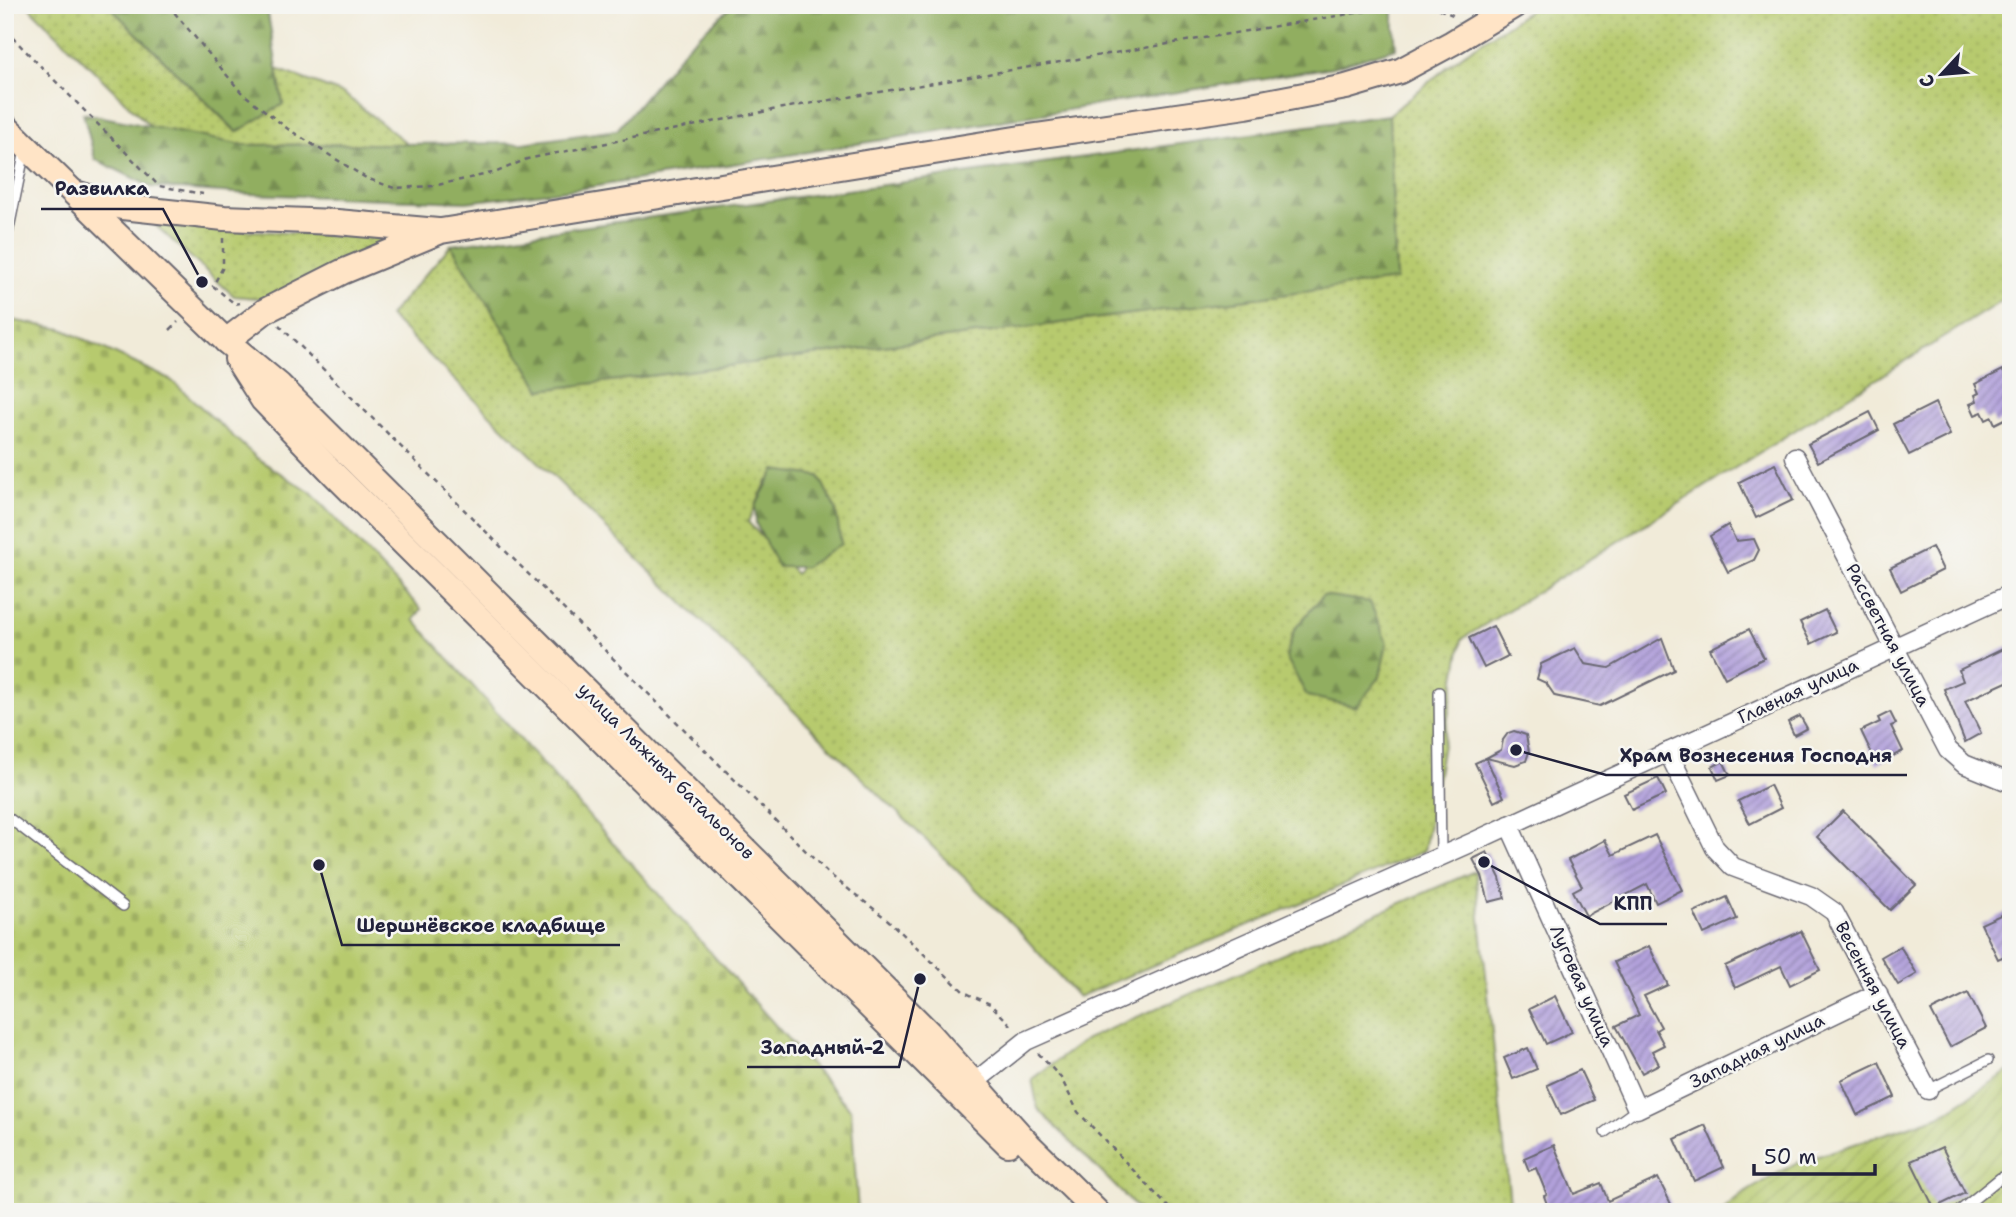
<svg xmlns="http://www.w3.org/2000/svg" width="2016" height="1217" font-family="'Shantell Sans',sans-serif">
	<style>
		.grass { fill: url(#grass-dots); stroke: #6c7654; stroke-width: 2; fill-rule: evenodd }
		.forest { fill: url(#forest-firs); stroke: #5a684e; stroke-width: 2 }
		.cemetery { fill: url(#cemetery-stones); stroke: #6c7654; stroke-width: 2 }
		.garden { fill: url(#garden-furrows); stroke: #6c7654; stroke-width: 2 }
		.building { fill: url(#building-hatch) }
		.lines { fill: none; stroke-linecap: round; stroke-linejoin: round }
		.lane-casing { stroke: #6a6872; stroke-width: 12 }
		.street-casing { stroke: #6a6872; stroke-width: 21 }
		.secondary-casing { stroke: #6a6872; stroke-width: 28 }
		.path { stroke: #6a6872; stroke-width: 2.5; stroke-dasharray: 5 5; stroke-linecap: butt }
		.lane { stroke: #fff; stroke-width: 9 }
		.street { stroke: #fff; stroke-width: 18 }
		.secondary { stroke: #ffe4c6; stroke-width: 24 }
		.labels { text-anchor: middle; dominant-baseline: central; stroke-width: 5; stroke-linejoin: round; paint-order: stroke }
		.street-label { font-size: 18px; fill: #22223b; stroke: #f6f6f2 }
		.leader { fill: none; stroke: #22223b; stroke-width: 2.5 }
		.callout-dot { fill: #22223b; stroke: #f6f6f2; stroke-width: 2.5 }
		.callout-label { font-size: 19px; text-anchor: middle; font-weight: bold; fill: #22223b; stroke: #f6f6f2; stroke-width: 5; stroke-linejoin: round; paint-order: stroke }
	</style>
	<defs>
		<pattern id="grass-dots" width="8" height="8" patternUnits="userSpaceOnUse" patternTransform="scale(1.75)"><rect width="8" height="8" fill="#b7ca6e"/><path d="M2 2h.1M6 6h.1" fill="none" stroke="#9dad60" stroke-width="1.8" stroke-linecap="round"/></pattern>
		<pattern id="forest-firs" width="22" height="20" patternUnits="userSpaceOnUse" patternTransform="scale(1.75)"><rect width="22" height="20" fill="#91ae61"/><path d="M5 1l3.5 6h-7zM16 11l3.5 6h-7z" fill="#768d51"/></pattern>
		<pattern id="cemetery-stones" width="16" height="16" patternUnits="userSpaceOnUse" patternTransform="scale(1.75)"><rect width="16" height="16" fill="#b7ca6e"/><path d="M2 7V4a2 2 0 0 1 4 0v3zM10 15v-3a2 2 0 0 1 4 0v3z" fill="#9dad60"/></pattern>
		<pattern id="garden-furrows" width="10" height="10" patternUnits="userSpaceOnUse" patternTransform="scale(1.75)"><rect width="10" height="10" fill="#b7ca6e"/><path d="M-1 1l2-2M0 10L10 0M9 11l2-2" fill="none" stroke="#9dad60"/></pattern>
		<pattern id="building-hatch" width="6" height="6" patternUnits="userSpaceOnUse" patternTransform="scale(1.75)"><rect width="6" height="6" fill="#b2a1db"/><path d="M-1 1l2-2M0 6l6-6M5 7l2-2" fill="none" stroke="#9083b3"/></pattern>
	</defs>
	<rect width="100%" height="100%" fill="#f6f6f2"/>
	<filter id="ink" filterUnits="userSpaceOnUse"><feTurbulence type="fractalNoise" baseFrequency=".0143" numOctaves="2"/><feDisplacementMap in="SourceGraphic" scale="14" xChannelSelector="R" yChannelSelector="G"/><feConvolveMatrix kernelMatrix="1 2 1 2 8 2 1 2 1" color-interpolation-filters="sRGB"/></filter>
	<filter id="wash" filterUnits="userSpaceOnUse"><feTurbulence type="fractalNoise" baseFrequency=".00686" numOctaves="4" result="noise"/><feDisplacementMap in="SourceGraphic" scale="28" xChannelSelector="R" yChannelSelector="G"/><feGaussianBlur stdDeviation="1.57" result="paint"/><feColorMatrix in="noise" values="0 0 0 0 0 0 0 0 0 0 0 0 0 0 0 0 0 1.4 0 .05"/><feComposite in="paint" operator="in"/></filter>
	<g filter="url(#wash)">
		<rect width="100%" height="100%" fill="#f1ebd9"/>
		<g class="grass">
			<path d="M27,5h81l128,127 47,-28 -6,-35 67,25 64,50 -165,1 -87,-13z"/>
			<path d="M1538,5h473v290l-549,344 -38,212 -346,146 -59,-66 -630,-615 62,-71 90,145 855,-110 -7,-165 74,-61zM767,481l50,11 10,35 -31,47 -48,-52z"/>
			<path d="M155,225l233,14 -120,60 -34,-3z"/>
			<path d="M1475,871l36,341h-370l-103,-103 -6,-30 54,-40z"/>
		</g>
		<g class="forest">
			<path d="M108,5h157l2,3 16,96 -46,28z"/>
			<path d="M733,5h659l4,43 -63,19 -748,121 -119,14 -216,-8 -99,-7 -56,-28 -12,-46 160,32 280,-2 94,-13 71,-85z"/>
			<path d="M1389,115l7,165 -855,110 -90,-145z"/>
			<path d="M775,470l44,6 17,34 5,34 -36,23h-27l-22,-43 -1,-18z"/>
			<path d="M1323,595l47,7 17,41 -7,34 -24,30 -49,-11 -21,-39 8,-27z"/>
		</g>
		<path class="cemetery" d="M5,319l57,10 109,51 86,78 54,35 110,116 -7,11 437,490 7,102h-853z"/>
		<path class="garden" d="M2011,1070v142h-290l20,-17 53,-31 145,-48z"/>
		<g id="blocks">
			<g class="building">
				<path d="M2003,370l8,15v31l-16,8 -3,-7 -6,3 -4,-8 -7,3 -5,-11 7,-3 -2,-6 4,-2 -4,-9z"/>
				<path d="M1935,403l15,32 -41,20 -16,-31z"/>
				<path d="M1870,412l9,18 -61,32 -10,-18z"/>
				<path d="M1775,464l18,36 -37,18 -17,-36z"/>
				<path d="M1728,525l8,16 18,-2 5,11 -5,10 -26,12 -18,-36z"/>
				<path d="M1932,547l11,23 -42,21 -11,-23z"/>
				<path d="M1825,610l11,22 -25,12 -11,-22z"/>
				<path d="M1493,626l15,30 -24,12 -15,-30z"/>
				<path d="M1749,629l15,29 -39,20 -15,-29z"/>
				<path d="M1662,638l12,32 -74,36 -45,-10 -9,-13 -9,-4 4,-15 34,-16 10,16 24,4z"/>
				<path d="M2011,645v35l-46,21 16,32 -16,9 -21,-53 19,-8 -4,-11z"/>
				<path d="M1890,712l6,12 -5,2 12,25 -26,13 -16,-33 19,-9 -2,-4z"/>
				<path d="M1800,716l7,12 -13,7 -6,-13z"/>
				<path d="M1514,731l12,4 3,17 -3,9 -11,4 -29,-7 15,-8 2,-10 5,-7z"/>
				<path d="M1486,758l18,39 -10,5 -19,-39z"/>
				<path d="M1723,761l7,14 -12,5 -6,-13z"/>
				<path d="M1658,778l8,16 -34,16 -8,-16z"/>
				<path d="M1770,785l11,23 -31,16 -12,-23z"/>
				<path d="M1843,811l73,74 -26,25 -73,-73z"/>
				<path d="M1655,835l27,55 -26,13 -9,-19 -61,32 -13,-25 9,-5 -14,-26 37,-20 8,15z"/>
				<path d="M1487,852l13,26 5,20 -16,4 -7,-26 -9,-17z"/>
				<path d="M1727,897l10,22 -33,15 -10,-22z"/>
				<path d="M2011,910v43l-13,6 -17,-35z"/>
				<path d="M1801,931l19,39 -30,15 -9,-19 -46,22 -10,-22z"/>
				<path d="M1649,946l19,39 -24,11 17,31 -5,3 8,15 -12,6 7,13 -17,9 -26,-47 23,-11 -25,-53z"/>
				<path d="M1900,946l17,28 -19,11 -17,-28z"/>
				<path d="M1968,993l18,35 -36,19 -19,-36z"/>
				<path d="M1555,996l17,36 -26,12 -17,-35z"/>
				<path d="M1528,1048l9,21 -24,10 -9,-21z"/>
				<path d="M1879,1062l16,35 -38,18 -16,-35z"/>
				<path d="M1580,1070l14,30 -33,15 -14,-30z"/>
				<path d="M1705,1125l19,42 -30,14 -19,-42z"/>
				<path d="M1554,1145l20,49 27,-11 7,18 50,-23 13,26 -17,8h-104l-6,-16 3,-1 -11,-27 -7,3 -5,-13z"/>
				<path d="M1942,1147l23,46 -31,15 -23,-47z"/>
			</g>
		</g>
	</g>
	<g filter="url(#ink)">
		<use href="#blocks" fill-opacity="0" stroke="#6a6872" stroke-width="2"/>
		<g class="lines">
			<g class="lane-casing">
				<g id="lane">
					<path d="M5,248l20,-98"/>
					<path d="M1439,692l2,164"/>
					<path d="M5,815l118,91"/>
					<path d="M1928,1090l60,-30"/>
					<path d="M1605,1132l32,-23"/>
					<path d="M1958,1212l42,-34 11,-4"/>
				</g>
			</g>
			<g class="street-casing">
				<g id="street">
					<path d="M1795,457l153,293 16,14 47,19"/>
					<path d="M1668,752l47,96 18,19 78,29 23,16 94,178"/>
					<path d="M1509,825l128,284 241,-116"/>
					<path d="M966,1089l60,-48 447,-199 538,-248"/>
				</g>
			</g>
			<g class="secondary-casing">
				<g id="secondary">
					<path d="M5,126l221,215 53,44 651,649 99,111 68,67"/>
					<path d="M75,193l47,14 102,11 113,4 101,9"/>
					<path d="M226,341l39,-30 77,-39 99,-41 574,-92 231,-33 100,-19 54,-16 52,-28 63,-38"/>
					<path d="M237,359l26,41 72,75 673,669"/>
				</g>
			</g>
			<g class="path">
				<path d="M168,5l73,87 47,37 78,49 28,10 39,-2 64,-14 30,-13 250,-50 626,-104"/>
				<path d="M1430,5l27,12"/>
				<path d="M5,30l154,156 44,8"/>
				<path d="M223,238v29l-10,19 22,18 5,-1"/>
				<path d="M279,325l550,549 59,46 76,72 26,12 24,24"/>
				<path d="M170,330l8,-8"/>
				<path d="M1038,1053l23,25 17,34 95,100"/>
			</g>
			<use href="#lane" class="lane"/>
			<use href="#street" class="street"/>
			<use href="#secondary" class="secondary"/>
		</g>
	</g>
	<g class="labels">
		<g class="street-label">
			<text transform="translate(1888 635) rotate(62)">Рассветная улица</text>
			<text transform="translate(1798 691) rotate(-25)">Главная улица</text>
			<text transform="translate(666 771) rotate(45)">улица Лыжных батальонов</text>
			<text transform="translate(1873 985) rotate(62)">Весенняя улица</text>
			<text transform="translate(1582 986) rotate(66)">Луговая улица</text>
			<text transform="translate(1757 1051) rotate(-26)">Западная улица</text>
		</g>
	</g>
	<path class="leader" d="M202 282L163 209H41M1516 750L1606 775H1907M1484 862L1600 924H1667M319 865L342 945H620M920 979L899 1067H747"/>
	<g class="callout-dot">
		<circle cx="202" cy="282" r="7"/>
		<circle cx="1516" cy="750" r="7"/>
		<circle cx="1484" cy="862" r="7"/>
		<circle cx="319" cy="865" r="7"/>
		<circle cx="920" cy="979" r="7"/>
	</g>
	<g class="callout-label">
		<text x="102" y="195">Развилка</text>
		<text x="1756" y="762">Храм Вознесения Господня</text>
		<text x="1633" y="910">КПП</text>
		<text x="481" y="932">Шершнёвское кладбище</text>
		<text x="823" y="1054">Западный-2</text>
	</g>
	<rect width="2016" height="1217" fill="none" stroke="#f6f6f2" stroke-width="28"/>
	<g transform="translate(1942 74) rotate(244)" stroke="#f6f6f2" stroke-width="5" paint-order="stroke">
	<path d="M0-5L12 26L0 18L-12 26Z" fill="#22223b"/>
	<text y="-10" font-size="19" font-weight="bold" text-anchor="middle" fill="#22223b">С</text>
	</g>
	<path d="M1754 1164v10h121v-10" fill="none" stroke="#22223b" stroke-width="3.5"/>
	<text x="1764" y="1164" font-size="21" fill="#22223b" stroke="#f6f6f2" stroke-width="5" paint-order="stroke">50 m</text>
</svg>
